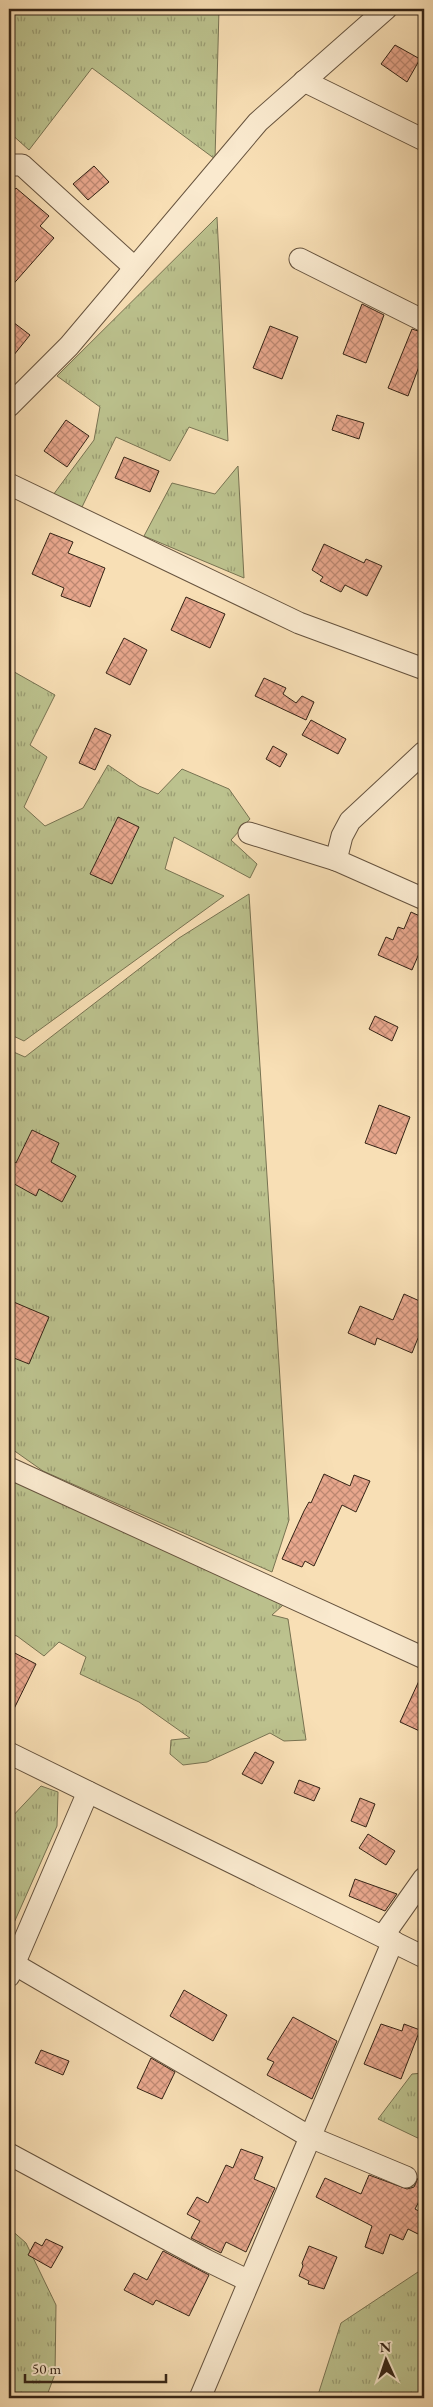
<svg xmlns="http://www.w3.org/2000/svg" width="433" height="2407" font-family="'EB Garamond',serif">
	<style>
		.grass { fill: url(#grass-tufts); stroke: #787352 }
		.building { fill: url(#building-cross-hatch); stroke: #352416 }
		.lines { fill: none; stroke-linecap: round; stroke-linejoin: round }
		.minor-casing { stroke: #66533e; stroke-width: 23 }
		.minor { stroke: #faeacf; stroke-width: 21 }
	</style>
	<defs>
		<pattern id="grass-tufts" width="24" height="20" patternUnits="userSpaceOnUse" patternTransform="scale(1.25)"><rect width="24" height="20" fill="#bcc28e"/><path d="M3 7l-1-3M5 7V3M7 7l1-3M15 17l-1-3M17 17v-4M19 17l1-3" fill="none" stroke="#9a9d73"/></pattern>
		<pattern id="building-cross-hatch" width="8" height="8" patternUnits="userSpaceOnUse" patternTransform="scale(1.25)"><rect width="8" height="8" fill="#e8a78d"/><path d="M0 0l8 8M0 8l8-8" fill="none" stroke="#bd8872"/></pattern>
	</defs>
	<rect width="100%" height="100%" fill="#f8dfb5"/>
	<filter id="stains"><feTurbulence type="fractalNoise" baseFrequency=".004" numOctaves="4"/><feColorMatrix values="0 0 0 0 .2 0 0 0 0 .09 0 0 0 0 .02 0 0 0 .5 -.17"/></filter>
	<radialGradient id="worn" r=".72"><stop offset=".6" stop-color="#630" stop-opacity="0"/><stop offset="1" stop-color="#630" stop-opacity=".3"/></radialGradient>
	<g class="grass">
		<path d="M9,9h210l-4,150 -123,-91 -63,82 -20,-18z"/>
		<path d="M217,217l11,224 -39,-14 -19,34 -54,-24 -34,70 -29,-12 41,-55 6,-33 -43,-31z"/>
		<path d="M238,466l6,112 -100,-42 28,-53 43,11z"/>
		<path d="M9,669l46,26 -25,50 17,12 -23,50 21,19 38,-18 25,-43 31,21 19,8 24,-25 47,20 21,30 -19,21 26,24 -7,14 -76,-41 -9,32 59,27 -200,145 -15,-7z"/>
		<path d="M249,894l40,626 -17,52 -229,-101 -34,-24v-397l16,7 154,-119z"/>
		<path d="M9,1468l285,127 -22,20 16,4 18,121 -22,1 -14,-8 -63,29 -24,3 -13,-11 1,-14 19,-2 -51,-36 -59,-28 6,-17 -27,-15 -15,14 -27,-20 -8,-2z"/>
		<path d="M41,1786l17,6 -1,34 -48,108v-114z"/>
		<path d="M424,2073v68l-46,-22 34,-45z"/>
		<path d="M9,2228l17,15 30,62 -1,69 -9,24h-37z"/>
		<path d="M424,2268v130h-107l24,-75z"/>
	</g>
	<g class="building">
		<path d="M395,45l25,14 -13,23 -26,-18z"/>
		<path d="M94,166l15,16 -21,18 -15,-16z"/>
		<path d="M16,188l33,28 -9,10 14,12 -45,51v-93z"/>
		<path d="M362,304l22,11 -18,48 -23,-9z"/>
		<path d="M9,319l21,16 -21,26z"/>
		<path d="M270,326l28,11 -16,42 -29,-11z"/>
		<path d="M412,329l12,4v20l-16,43 -20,-8z"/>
		<path d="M337,415l27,8 -5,16 -27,-9z"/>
		<path d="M66,420l23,16 -22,31 -23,-16z"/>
		<path d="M124,457l35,14 -9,21 -35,-14z"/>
		<path d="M50,533l23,9 -5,11 37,15 -15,39 -29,-11 3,-8 -32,-14z"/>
		<path d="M324,544l40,19 2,-4 16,7 -15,30 -22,-11 -4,7 -21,-11 3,-4 -11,-7z"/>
		<path d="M186,597l39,17 -15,34 -39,-18z"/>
		<path d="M124,638l23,12 -17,35 -24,-12z"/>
		<path d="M264,678l22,10 -3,6 13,9 6,-7 12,6 -8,18 -51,-24z"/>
		<path d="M311,720l35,19 -8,15 -36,-19z"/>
		<path d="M95,728l16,7 -16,35 -16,-7z"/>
		<path d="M273,746l14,8 -7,13 -14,-8z"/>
		<path d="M118,817l21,10 -27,57 -22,-10z"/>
		<path d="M411,912l13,6v24l-12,28 -34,-15 8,-18 7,3 5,-13 6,2z"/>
		<path d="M375,1016l23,11 -6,14 -23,-12z"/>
		<path d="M379,1105l31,12 -14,37 -31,-11z"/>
		<path d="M32,1130l27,13 -8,19 25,14 -14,26 -23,-13 -3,7 -27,-15v-23l7,5z"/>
		<path d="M404,1294l20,9v38l-6,-3 -6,15 -35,-15 -2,7 -27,-12 12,-27 33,14z"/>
		<path d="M9,1300l40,17 -20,47 -20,-8z"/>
		<path d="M324,1474l26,12 4,-11 16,6 -14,31 -14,-7 -28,61 -9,-5 -3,6 -20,-8 22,-48 5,-9 2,1z"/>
		<path d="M9,1650l27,14 -27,55z"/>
		<path d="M424,1670v63l-24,-11z"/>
		<path d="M255,1752l19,10 -12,22 -20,-10z"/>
		<path d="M299,1780l21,8 -6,13 -20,-8z"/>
		<path d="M360,1798l15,6 -9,23 -15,-6z"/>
		<path d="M368,1834l27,17 -9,14 -27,-17z"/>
		<path d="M355,1879l42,15 -12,17 -36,-15z"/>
		<path d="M184,1990l43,25 -14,26 -43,-25z"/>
		<path d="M293,2017l44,24 -25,58 -45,-24 7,-13 -7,-3z"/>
		<path d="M381,2024l21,7 2,-7 16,6 -19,49 -37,-15z"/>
		<path d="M41,2050l28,11 -6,14 -28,-12z"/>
		<path d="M151,2058l24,14 -13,27 -25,-11z"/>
		<path d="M241,2149l22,8 -9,22 21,9 -29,64 -20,-10 -5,11 -30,-15 9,-17 -13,-7 10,-17 11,6 18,-38 7,3z"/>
		<path d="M369,2175l38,14 7,-2 4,-9 6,3v11l-9,17 9,5v12l-4,9 -12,-6 -5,11 -13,-6 -7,20 -18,-7 7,-21 -56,-29 9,-19 36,16z"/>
		<path d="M46,2239l17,8 -12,21 -23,-13 7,-13 7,4z"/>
		<path d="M309,2246l28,11 -13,32 -16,-5 1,-3 -10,-5 4,-10 -1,-3z"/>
		<path d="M163,2251l46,24 -20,41 -33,-16 -3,5 -29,-15 10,-17 13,7z"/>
	</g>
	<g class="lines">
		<g class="minor-casing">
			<g id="minor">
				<path d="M304,81l120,59"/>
				<path d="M9,165h13l113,103"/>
				<path d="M300,259l124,62"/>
				<path d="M9,406l60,-60 189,-224 128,-113"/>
				<path d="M9,484l290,139 125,46"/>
				<path d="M249,833l87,27 88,39"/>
				<path d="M336,860l6,-24 8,-15 74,-69"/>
				<path d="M9,1468l415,190"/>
				<path d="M9,1753l415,204"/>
				<path d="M383,1936l41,-58"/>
				<path d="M14,1964l296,173 96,40"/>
				<path d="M9,1976l79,-184"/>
				<path d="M9,2154l197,106 43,21"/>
				<path d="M200,2398l193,-457"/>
			</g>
		</g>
		<use href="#minor" class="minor"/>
	</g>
	<rect width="433" height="2407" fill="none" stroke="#f8dfb5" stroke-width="30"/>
	<rect x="10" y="10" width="413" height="2387" fill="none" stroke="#352416" stroke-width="2.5"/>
	<rect x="15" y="15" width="403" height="2377" fill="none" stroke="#352416"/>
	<g transform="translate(386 2360) rotate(357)" stroke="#faeacf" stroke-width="4" paint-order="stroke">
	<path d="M0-4L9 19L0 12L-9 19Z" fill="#352416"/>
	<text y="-8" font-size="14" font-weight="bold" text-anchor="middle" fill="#352416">N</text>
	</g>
	<path d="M25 2374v8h141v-8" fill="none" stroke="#352416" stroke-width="2.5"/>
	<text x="32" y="2374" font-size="15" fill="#352416" stroke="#faeacf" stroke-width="4" paint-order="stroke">50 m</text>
	<rect width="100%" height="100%" filter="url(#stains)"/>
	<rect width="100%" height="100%" fill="url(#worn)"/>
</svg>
